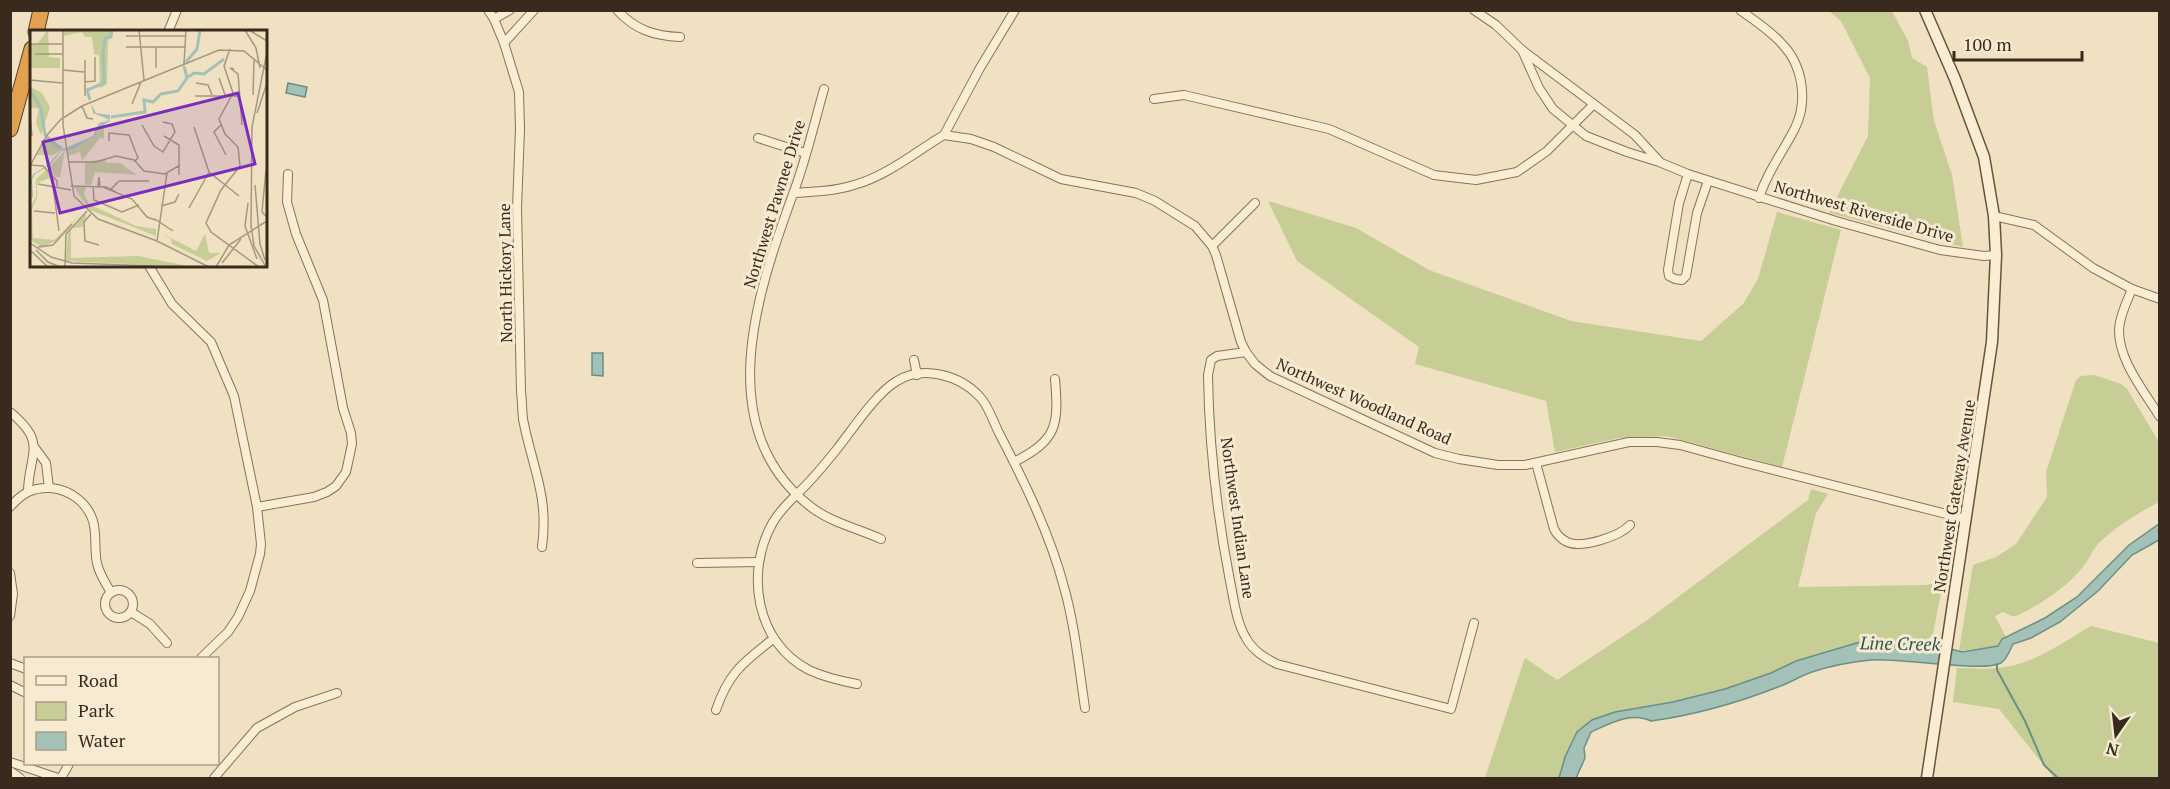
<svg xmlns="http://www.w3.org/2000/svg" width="2170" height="789" font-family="'PT Serif',serif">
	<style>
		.green { fill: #c6cd95 }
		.water { fill: #a4c1b8; stroke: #6a8f86; stroke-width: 1.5 }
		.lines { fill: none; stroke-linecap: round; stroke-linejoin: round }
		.stream { stroke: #6a8f86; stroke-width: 2 }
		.minor-casing { stroke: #897258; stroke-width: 10 }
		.secondary-casing { stroke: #6a533b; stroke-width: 13 }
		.motorway-casing { stroke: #56402d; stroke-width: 17 }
		.minor { stroke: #f9eed4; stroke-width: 8 }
		.secondary { stroke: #f9eed4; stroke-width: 10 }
		.motorway { stroke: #e1a14f; stroke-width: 15 }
		.labels { text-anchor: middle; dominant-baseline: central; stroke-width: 6; stroke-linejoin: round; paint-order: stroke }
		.street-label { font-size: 16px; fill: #382a1d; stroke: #f6ebd0 }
		.water-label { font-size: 18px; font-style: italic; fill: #2c5855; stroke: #f6ebd0 }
		.inset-river { fill: none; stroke: #a4c1b8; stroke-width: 3 }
		.inset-road { fill: none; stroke: #a6987f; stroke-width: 1.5 }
		.view { fill: #7b2cbf; fill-opacity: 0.15; stroke: #7b2cbf; stroke-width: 3 }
		.inset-edge { fill: none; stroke: #382a1d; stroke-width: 3 }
	</style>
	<rect width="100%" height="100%" fill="#efe1c1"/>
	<g class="green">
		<path d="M1829,11h63l16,30 4,17 15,9 7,54 18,54 11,72 -134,-34 39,-77 2,-58 -29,-57z"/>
		<path d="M1268,201l88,27 73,42 142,51 130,20 42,-37 15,-25 19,-67 64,18 -59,237 -115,-31 -48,2 -64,14 -9,-51 -131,-37 4,-17 -122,-86z"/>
		<path d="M2094,375l27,9 6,5 32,53v60c-22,12 -43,24 -61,42 -6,7 -9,16 -15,23 -16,20 -43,38 -67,49h-4l-9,-4 -8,4 11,21 -4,2 -4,7 -39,5 14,-86 23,-8 20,-13 31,-47 -1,-25 30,-92 5,-4z"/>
		<path d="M1811,489l17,5 -12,19 -18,74 128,-2 17,-3 -12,62 -47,1 -52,6 -36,10 -25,12 -46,16 -52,13 -58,10 -23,8 -27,37 -6,21h-74l40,-120 32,22 89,-59 162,-121z"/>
		<path d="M2091,626l68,17v135h-105l-55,-69 -46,-7 4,-34c16,0 32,2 48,-1 30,-4 60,-26 86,-41z"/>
	</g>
	<g class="water">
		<path d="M288,83l19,4 -2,10 -19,-4z"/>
		<path d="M592,353h11v23l-11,-1z"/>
		<path d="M2159,524v16l-27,15 -34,36 -38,31 -29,16 -18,6c-3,6 -6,15 -12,19 -19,10 -103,-6 -131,-3 -20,2 -40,6 -58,12 -12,4 -22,11 -34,15 -41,16 -83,28 -127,34 -19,-10 -42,3 -60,11l-7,16 1,10 -9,20h-17l6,-21 12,-25 15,-12 23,-8 58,-10 52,-13 46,-16 25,-12 74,-22 14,6 45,-2 33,9 36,-6 4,-7 43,-21 32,-21 52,-52z"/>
	</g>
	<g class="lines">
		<path class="stream" d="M1997,664v6l28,51 19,44 14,13"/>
		<g class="minor-casing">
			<g id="minor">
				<path d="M488,10l6,9 10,24 15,49 1,37 -3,79 4,183c1,9 1,18 2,28 9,48 26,76 19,128"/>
				<path d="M617,10c18,20 38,26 63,27"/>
				<path d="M1474,10l22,15 26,25 113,85 24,26"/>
				<path d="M1740,10c15,11 31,21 43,35 20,21 25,57 12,83 -12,24 -28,44 -36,70"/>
				<path d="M494,19l16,-9"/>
				<path d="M168,32l9,-22"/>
				<path d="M504,43l30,-33"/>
				<path d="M1522,50l17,38 14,21 33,27 41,16 32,10 29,12 148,47 104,29 44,6 12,-1"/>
				<path d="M824,89c-10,35 -18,71 -31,105 -36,99 -83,235 18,313 21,16 46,21 70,32"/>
				<path d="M1154,99l30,-4 145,34 105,46 42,5 41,-8 30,-21 47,-47"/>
				<path d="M944,135l36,-67 35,-58"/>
				<path d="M758,138l47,15"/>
				<path d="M1688,174l-9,29 -11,67 1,6 6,3 7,1 4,-4 11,-63 11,-32"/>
				<path d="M794,193c20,-1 41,-2 60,-8 33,-9 61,-33 90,-50l27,4 23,8 67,32 75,14 19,8 40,25 17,20 4,9 25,87 5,10 9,12 15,12 165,77 24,6 39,6h27l104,-23h28l23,3 62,17 224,57"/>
				<path d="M1994,216l40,9 59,43 39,21 28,10"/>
				<path d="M1212,246l43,-43"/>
				<path d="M149,266l23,38 39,38 23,54 23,111 4,37 -1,10 -10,37 -12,26 -10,15 -27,26"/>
				<path d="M2132,289c-5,12 -12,26 -13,40 -1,31 25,62 41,88"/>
				<path d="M1246,352l-29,4 -6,4 -3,15c1,69 9,139 22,206 4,19 6,40 16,57 7,13 19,20 31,26l174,45 23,-86"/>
				<path d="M914,360l3,15"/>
				<path d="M10,412c38,31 19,41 18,79"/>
				<path d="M35,448l11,15 3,25"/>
				<path d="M1014,462c43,-22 45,-36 41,-83"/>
				<path d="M1536,463l18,66c3,6 7,10 13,13 15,7 53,-6 63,-17"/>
				<path d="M10,507c12,-14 23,-20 41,-19 19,2 36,14 42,33 4,14 1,29 4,42 2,11 9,20 14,30"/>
				<path d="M257,507l57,-10 13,-5 9,-6 10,-14 6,-28 -1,-11 -8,-25 -20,-108 -27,-66 -9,-32 1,-28"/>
				<path d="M697,563l62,-1"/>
				<path d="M10,573l3,21 -3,22"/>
				<circle cx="119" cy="604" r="14"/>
				<path d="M131,612l19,12 17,19"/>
				<path d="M10,663l16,6"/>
				<path d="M857,684c-16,-3 -33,-7 -48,-14 -53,-27 -64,-97 -37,-146 7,-13 16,-21 26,-31 14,-13 27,-29 39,-44 15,-19 40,-57 60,-68 26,-16 63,-6 83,16 9,10 13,24 19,36 25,48 51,101 65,154 11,39 15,81 21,121"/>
				<path d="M10,685l16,8"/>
				<path d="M716,710c13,-38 27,-47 57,-71"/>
				<path d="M10,762l48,16"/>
				<path d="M10,771l10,7"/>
				<path d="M61,778l8,-14"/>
				<path d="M214,778l43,-50 38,-21 42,-14"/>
			</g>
		</g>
		<g class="secondary-casing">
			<path id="secondary" d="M1925,10l30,69 29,78 10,59 2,39 -4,87 -65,436"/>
		</g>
		<g class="motorway-casing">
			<g id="motorway">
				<path d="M36,32l5,-22"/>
				<path d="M10,129l22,-80"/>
			</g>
		</g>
		<use href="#minor" class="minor"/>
		<use href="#secondary" class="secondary"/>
		<use href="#motorway" class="motorway"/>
	</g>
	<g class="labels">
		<g class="street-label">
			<text transform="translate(774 204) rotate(-73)">Northwest Pawnee Drive</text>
			<text transform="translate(1864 211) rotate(16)">Northwest Riverside Drive</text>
			<text transform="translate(505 273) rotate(-91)">North Hickory Lane</text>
			<text transform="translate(1364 401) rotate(24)">Northwest Woodland Road</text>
			<text transform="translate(1954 496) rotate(-81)">Northwest Gateway Avenue</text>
			<text transform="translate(1238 518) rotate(82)">Northwest Indian Lane</text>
		</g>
		<g class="water-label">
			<text transform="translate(1900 643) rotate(1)">Line Creek</text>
		</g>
	</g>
	<g transform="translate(30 30)">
		<rect width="237" height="237" fill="#efe1c1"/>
		<path d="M18,0l1,27 11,1v10h-30v-24h7zM34,0h50l-6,11 -1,43 -7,4 -1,-33 -5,-1 -2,-17h-7l-3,-5 -18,4zM0,57l11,5 9,15 -9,28 -5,-12 3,-14 -9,-2zM74,94v15l-4,-1 -18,23 -2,-9 -12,4 -1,-6 29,-15 2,-7zM17,107l17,11 -11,7h-16zM35,120l-5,27h-5l-7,-8zM75,129l2,4h13l17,12 -42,-3 -4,13h-6v-23zM16,140l7,7 -16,6v15l-5,11 1,29 21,2 28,-27 -26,28 -14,6 -12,-7v-32l6,-11v-18zM43,156h13l-2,8 5,10 47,22 20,3v7l-66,-26zM57,183l-4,14 -12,1v30l67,-2 54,11 -126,-6 2,-29 4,-5zM131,203l35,18 9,-17 4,19h12l-14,8 -35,-17 -1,-5z" fill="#c6cd95"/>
		<path d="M61,74l5,9 14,2v6l-12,7 -2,7 -23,14 -12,2 -11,14 -15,9 -3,6 1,16 -3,7 2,-7 -1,-15 2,-7 15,-9 13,-15 32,-14 6,-13 11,-3 -17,-7z" fill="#a4c1b8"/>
		<path class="inset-river" d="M156,32l11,-13 3,-19M158,47l6,-4 10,1 20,-15M0,60l11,18 4,27 16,14M60,70l-3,-10 17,-7 -1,-30 2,-15 6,-1 1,-7M81,87l34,-5 -1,-12 9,2 8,-8 17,-3 9,-13 -3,-12"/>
		<path class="inset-road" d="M33,0v95l11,71 24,23 59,22 52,26M109,0l5,50M215,0l11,18 4,20M219,0l18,11M96,6h60M0,14h32M96,17h60M200,19l-6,17 9,27 -14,26 6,15 13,13 2,19 -19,24 -15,33 5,9 48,35M5,24h27M55,30v36M154,34l2,-34M126,38v-21M204,39l-4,-1 8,6 4,51M33,40l21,2M189,48l6,17M0,50l32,3M54,52l11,-1v-24M166,53l12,2 4,10M223,65l1,-35M165,66h44M102,74l9,-22M52,76l5,12 6,1M227,83l10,-30M0,85l2,21M33,88l19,-12 137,-56 25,1 23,19M112,95l12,21 9,6 12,-20 -3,-8 -9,-2M191,95l-7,7 12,23M164,97l15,45 30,24M134,106l15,9v30M79,111v-8l20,2 9,23 -3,3M38,132h28l20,-6 18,4 10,11 21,3 15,-9M1,135l12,1 14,15v5M0,136l17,-31 15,-17M236,140l-4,42 5,5M8,154l33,6M225,155l5,59 5,16M23,156l6,45M41,156l35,1 10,5M63,156l1,14 28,12 17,-7M68,156l1,-9 1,10M73,157l29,12 15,18 9,3M80,160l9,-9h30M218,173l-3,23 12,33M131,176l14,-4 4,-8M159,178l20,-36M4,181l21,2M61,184l-7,8 1,19 14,4M125,189l18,12M127,211l10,-68M0,213l21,14 21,6 108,4M8,217l15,-2 19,-21M0,220l18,17M6,220l12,12 12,5M192,233l19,-24M35,237l1,-33 21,-23M186,237l13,-22 38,-24M236,237l-12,-21 -3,-21 1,-98 15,-75"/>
		<path class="view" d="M208,63l17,71 -195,49 -17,-71z"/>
		<rect width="237" height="237" class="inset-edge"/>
	</g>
	<rect width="2170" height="789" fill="none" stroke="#382a1d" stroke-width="24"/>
	<rect x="24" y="657" width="195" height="108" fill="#f6ebd0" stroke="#aa9e88" stroke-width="1.5"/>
	<rect x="36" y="676" width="30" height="9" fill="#f9eed4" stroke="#aa9e88" stroke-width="1.5"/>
	<text x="78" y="687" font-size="18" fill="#382a1d">Road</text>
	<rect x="36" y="702" width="30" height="18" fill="#c6cd95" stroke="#aa9e88" stroke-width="1.5"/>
	<text x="78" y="717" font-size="18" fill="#382a1d">Park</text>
	<rect x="36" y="732" width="30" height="18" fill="#a4c1b8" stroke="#aa9e88" stroke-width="1.5"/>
	<text x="78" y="747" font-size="18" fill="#382a1d">Water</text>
	<g transform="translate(2116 735) rotate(194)" stroke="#f6ebd0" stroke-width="4.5" paint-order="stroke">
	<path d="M0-4.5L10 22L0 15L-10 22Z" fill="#382a1d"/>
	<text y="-9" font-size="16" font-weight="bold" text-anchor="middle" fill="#382a1d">N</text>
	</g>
	<path d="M1954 51v9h128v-9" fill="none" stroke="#382a1d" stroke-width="3"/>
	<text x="1963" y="51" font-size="18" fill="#382a1d" stroke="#f6ebd0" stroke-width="4.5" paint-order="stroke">100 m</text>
</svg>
